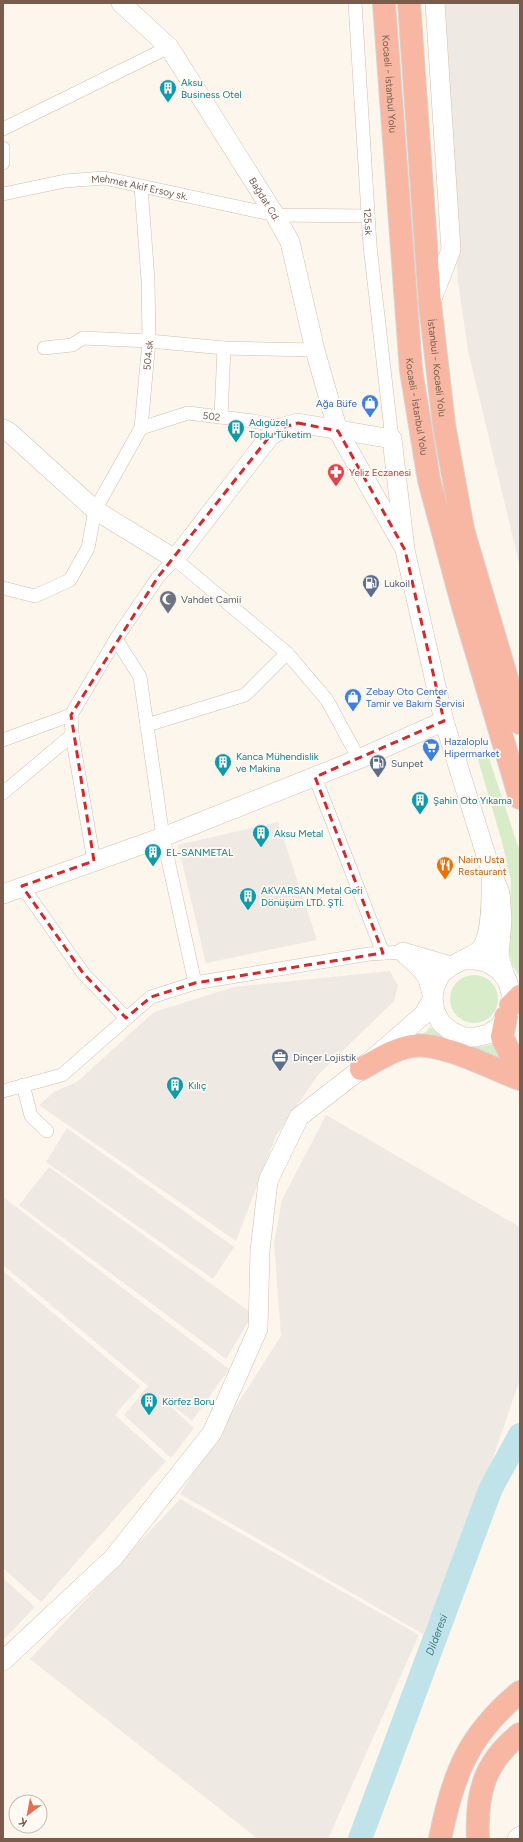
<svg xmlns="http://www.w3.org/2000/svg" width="523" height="1842" font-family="Figtree,sans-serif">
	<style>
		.industrial { fill: #efe9e4 }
		.green { fill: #d8ecc9 }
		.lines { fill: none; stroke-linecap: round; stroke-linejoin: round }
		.river { stroke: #bfe3e8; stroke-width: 24 }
		.street-casing { stroke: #d1beb0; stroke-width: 14 }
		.secondary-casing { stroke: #d6c0b0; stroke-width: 20 }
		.highway-casing { stroke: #dad1cd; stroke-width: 24 }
		.street { stroke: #fff; stroke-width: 13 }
		.secondary { stroke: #fff; stroke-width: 19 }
		.highway { stroke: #f7b7a3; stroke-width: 22 }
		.marked { fill: none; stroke: #d62828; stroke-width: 3; stroke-dasharray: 8 5; stroke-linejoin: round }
		.labels { text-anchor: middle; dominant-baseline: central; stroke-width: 3.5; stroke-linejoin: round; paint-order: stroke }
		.culture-label { font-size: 10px; fill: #0d838f; stroke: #fffaf3; text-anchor: start }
		.street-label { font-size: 10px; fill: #7a5c4d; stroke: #fffaf3 }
		.shop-label { font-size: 10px; fill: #366cbe; stroke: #fffaf3; text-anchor: start }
		.health-label { font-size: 10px; fill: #be3a42; stroke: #fffaf3; text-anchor: start }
		.service-label { font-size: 10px; fill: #4e5e75; stroke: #fffaf3; text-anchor: start }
		.worship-label { font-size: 10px; fill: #5b616d; stroke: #fffaf3; text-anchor: start }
		.food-label { font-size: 10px; fill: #c56008; stroke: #fffaf3; text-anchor: start }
		.water-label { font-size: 11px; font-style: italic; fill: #437c86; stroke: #fffaf3 }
	</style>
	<rect width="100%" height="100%" fill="#fdf6ec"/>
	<g class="industrial">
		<path d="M442,3h78v564l-52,-216 -10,-69z"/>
		<path d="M278,822l39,118 -111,23 -28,-118z"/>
		<path d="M390,971l8,15 -4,15 -76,74 -42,61 -40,105 -197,-136 15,-13 23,-10 77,-70 80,-25z"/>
		<path d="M326,1115l194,112v152l-39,114 -58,141 -243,-140 101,-158 -7,-93 8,-43z"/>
		<path d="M67,1128l167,119 -21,32 -167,-117z"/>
		<path d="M49,1167l204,147 -27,45 -207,-154z"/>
		<path d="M3,1197l226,172 -37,52 -38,-30 40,37 -23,30 -47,-43 24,-29 -145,-121z"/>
		<path d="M3,1271l137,115 -25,29 51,46 -125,141 -38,-34z"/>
		<path d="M180,1499l239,136 -91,204h-70l-228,-180z"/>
		<path d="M3,1578l32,29 -32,33z"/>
	</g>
	<g class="green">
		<path d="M487,752l33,100v126l-8,-14 -4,-16 3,-67 -9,-39 -25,-86z"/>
		<circle cx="474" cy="999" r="24"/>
		<path d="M430,1027l21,14 22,7 21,-4 12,17 -91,-24 11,-5z"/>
	</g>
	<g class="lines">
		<path class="river" id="s1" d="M360,1839l131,-351 29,-53"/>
		<g class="street-casing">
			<g id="street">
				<path id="s2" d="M355,3l15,243 22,193"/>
				<path d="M3,129l166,-82"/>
				<path d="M3,148v15"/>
				<path id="s3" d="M3,194l62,-13 39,-3 171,37 93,1"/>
				<path d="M44,348l28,-3 11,-7 66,3 75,7 91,2"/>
				<path d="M221,417l3,-69"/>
				<path id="s4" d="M141,428l47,-15 65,8 31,6"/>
				<path id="s5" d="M3,588l32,8 35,-16 18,-32 7,-38 46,-82 8,-87 -1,-61 -7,-93"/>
				<path d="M116,639l24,38 23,160 32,146"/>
				<path d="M71,715l1,20 22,126"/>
				<path d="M147,725l98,-30 42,-42"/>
				<path d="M3,740l68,-25 45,-76 42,-62 17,-18 112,94 40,47 32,59"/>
				<path d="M315,777l68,176"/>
				<path d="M3,793l69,-58"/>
				<path d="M22,886l61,87 43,45"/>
				<path d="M23,1085l8,31 16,15"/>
				<path d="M3,1091l59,-16 89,-78 44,-14 174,-29 34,-2"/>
			</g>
		</g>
		<g class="secondary-casing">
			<g id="secondary">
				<path id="s6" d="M121,3l48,44 106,168 15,27 25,108 23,81 64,113"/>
				<path d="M430,304l21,-54 -16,-247"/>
				<path d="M3,429l6,3 86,78 80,49 95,-123 14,-9 14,-4 94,16 13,111 39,171 47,150"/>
				<path d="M3,894l160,-57 196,-78 85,-38"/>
				<path d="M463,960c5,-3 14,-7 18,-11 12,-16 10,-59 10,-78l9,22 2,26 -3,38 7,22"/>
				<path d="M3,1661l110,-103 99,-125 46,-104 2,-78 8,-70 31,-64 62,-48 62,-54 10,-17 2,-12 6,-12 10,-8 12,-6h13l12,3 11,7 8,10 4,13v12l-5,12 -7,10 -11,7 -12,3h-13l-12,-6 -10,-8 -6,-12 -2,-13 -5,-19 -6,-9 -19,-18 48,14"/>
				<path d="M517,1839l3,-3"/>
			</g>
		</g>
		<g class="highway-casing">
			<g id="highway">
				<path id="s7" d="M384,3l27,367 18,110 33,123 58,195"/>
				<path id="s8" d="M409,3l21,301 14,121 19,105 57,193"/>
				<path d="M511,1005l9,-9"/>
				<path d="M506,1017l-4,20 10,20 8,8"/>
				<path d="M361,1069c16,-9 33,-20 51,-23 32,-4 78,22 108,33"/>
				<path d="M440,1839c13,-65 28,-104 80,-147"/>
				<path d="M478,1839c-2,-44 5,-76 42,-105"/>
			</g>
		</g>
		<use href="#street" class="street"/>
		<use href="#secondary" class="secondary"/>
		<use href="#highway" class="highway"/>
	</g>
	<path class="marked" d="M298,423l40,8 67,119 39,171 -129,56 68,176 -188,30 -44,14 -25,21 -43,-45 -61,-87 72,-25 -23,-146 87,-138 112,-141 14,-9z"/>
	<defs>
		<g id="building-pin" transform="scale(0.9)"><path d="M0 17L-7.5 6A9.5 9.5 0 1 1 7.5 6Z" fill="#0f9aa8" stroke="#fffaf3"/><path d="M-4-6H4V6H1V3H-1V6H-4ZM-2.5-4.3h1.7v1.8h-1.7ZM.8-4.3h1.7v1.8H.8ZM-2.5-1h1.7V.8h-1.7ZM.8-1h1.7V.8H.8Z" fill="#fff"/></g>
		<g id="shop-pin" transform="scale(0.9)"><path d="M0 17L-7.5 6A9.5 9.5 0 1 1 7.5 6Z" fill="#3f7fe0" stroke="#fffaf3"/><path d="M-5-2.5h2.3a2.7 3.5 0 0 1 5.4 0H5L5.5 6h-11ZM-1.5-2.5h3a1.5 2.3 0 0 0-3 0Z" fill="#fff"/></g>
		<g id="pharmacy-pin" transform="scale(0.9)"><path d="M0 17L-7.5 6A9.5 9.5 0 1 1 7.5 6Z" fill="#e0444e" stroke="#fffaf3"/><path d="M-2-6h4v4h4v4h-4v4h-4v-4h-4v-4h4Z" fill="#fff"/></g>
		<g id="fuel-pin" transform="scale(0.9)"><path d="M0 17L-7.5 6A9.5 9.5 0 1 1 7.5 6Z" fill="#5c6f8a" stroke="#fffaf3"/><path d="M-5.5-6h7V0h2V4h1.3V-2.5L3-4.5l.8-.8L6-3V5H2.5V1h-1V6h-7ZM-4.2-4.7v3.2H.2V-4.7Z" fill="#fff"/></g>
		<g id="mosque-pin" transform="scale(0.9)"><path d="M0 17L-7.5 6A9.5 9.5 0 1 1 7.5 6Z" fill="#6b7280" stroke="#fffaf3"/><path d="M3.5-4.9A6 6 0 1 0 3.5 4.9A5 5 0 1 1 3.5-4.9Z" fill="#fff"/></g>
		<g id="supermarket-pin" transform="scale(0.9)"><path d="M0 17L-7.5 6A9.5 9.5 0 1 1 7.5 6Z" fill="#3f7fe0" stroke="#fffaf3"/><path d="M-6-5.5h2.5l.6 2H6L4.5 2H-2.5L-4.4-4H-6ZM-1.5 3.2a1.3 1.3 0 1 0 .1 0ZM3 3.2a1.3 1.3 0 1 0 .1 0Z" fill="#fff"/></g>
		<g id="restaurant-pin" transform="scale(0.9)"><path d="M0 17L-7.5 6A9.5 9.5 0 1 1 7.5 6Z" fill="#e8710a" stroke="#fffaf3"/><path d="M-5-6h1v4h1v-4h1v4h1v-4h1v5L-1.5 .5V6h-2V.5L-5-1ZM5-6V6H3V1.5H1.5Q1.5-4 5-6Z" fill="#fff"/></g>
		<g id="office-pin" transform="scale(0.9)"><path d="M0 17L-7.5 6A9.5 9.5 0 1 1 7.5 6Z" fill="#5c6f8a" stroke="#fffaf3"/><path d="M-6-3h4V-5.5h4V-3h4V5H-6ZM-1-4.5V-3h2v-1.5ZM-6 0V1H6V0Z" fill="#fff"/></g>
	</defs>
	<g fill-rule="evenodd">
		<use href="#building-pin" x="168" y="88"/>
		<use href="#shop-pin" x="370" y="403"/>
		<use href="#building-pin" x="236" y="428"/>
		<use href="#pharmacy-pin" x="336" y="472"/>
		<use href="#fuel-pin" x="371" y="583"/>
		<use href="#mosque-pin" x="168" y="599"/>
		<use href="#shop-pin" x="353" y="697"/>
		<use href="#supermarket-pin" x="431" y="747"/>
		<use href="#building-pin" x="223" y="762"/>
		<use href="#fuel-pin" x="378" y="763"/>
		<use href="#building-pin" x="420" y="800"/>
		<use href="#building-pin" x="261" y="833"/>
		<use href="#building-pin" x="153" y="852"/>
		<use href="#restaurant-pin" x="445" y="865"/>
		<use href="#building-pin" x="248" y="896"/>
		<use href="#office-pin" x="280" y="1057"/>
		<use href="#building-pin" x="175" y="1085"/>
		<use href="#building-pin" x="149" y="1401"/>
	</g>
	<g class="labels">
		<g class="culture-label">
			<text x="181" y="82">Aksu<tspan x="181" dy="12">Business Otel</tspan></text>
			<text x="249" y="422">Adıgüzel<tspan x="249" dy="12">Toplu Tüketim</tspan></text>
			<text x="236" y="756">Kanca Mühendislik<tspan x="236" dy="12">ve Makina</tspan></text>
			<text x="433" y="800">Şahin Oto Yıkama</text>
			<text x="274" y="833">Aksu Metal</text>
			<text x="166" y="852">EL-SANMETAL</text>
			<text x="261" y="890">AKVARSAN Metal Geri<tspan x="261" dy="12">Dönüşüm LTD. ŞTİ.</tspan></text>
			<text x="188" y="1085">Kılıç</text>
			<text x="162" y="1401">Körfez Boru</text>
		</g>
		<g class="street-label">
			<text stroke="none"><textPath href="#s7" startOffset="81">Kocaeli - İstanbul Yolu</textPath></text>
			<text stroke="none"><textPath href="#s3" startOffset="139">Mehmet Akif Ersoy sk.</textPath></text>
			<text stroke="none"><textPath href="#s6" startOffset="245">Bağdat Cd.</textPath></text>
			<text stroke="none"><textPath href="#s2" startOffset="219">125.sk</textPath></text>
			<text stroke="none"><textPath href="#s5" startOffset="314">504.sk</textPath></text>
			<text stroke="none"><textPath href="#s8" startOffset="366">İstanbul - Kocaeli Yolu</textPath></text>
			<text stroke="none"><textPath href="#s7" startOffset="405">Kocaeli - İstanbul Yolu</textPath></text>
			<text stroke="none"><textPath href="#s4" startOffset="73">502</textPath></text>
		</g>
		<g class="shop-label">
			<text x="357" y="403" text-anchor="end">Ağa Büfe</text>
			<text x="366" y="691">Zebay Oto Center<tspan x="366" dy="12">Tamir ve Bakım Servisi</tspan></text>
			<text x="444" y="741">Hazaloplu<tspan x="444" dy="12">Hipermarket</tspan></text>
		</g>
		<g class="health-label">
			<text x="349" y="472">Yeliz Eczanesi</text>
		</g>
		<g class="service-label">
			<text x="384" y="583">Lukoil</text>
			<text x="391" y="763">Sunpet</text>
			<text x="293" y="1057">Dinçer Lojistik</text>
		</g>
		<g class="worship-label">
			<text x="181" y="599">Vahdet Camii</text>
		</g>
		<g class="food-label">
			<text x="458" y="859">Naim Usta<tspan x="458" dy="12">Restaurant</tspan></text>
		</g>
		<g class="water-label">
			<text stroke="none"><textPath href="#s1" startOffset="218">Dilderesi</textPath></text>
		</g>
	</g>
	<rect width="523" height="1842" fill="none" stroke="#7a5c4d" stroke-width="8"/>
	<g transform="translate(28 1814) rotate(212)"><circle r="19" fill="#fffaf3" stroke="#cabbb1"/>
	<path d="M0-3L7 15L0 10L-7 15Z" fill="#e76f51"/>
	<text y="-6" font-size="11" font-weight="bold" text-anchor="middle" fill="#7a5c4d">K</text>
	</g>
</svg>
